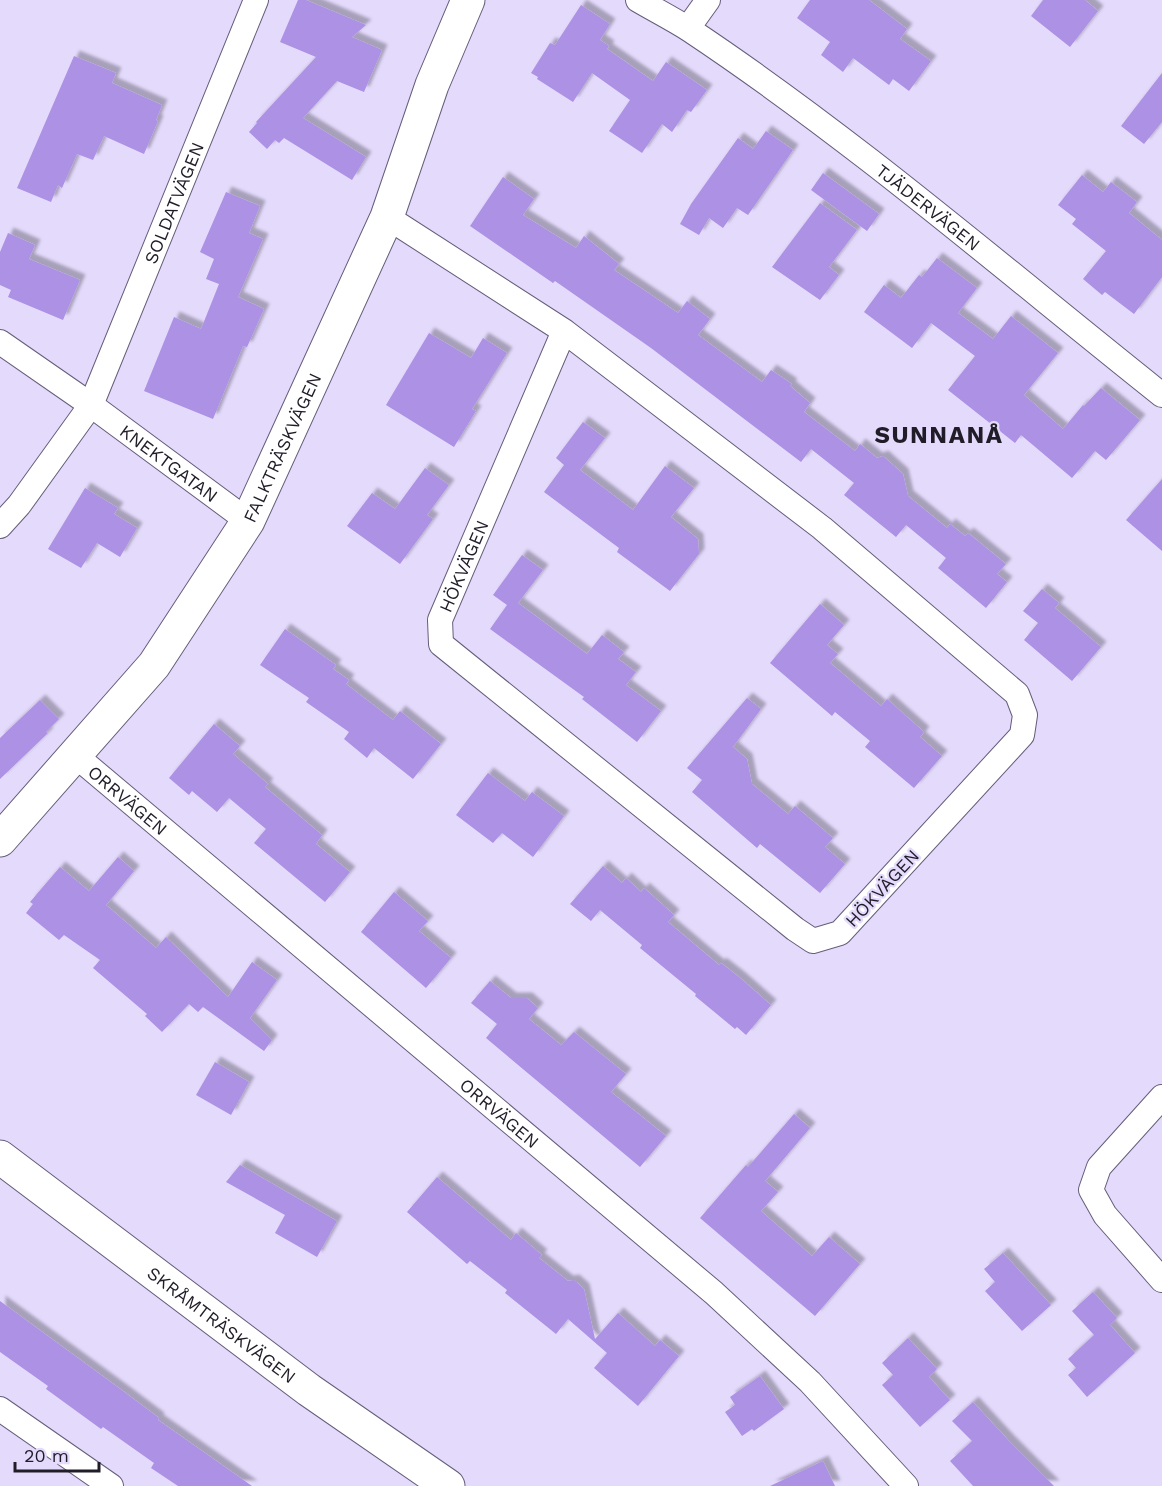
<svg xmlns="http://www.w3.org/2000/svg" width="1162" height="1486" font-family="'Work Sans',sans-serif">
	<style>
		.building { fill: #ac91e4; filter: url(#shadow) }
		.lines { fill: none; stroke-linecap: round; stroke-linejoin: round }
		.street-casing { stroke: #665d7a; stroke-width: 26 }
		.secondary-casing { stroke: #665d7a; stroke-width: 35 }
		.street { stroke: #fff; stroke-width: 24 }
		.secondary { stroke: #fff; stroke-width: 33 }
		.labels { text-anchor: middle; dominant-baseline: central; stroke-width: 4.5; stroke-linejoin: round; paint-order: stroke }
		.street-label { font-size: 18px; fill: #201c28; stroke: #e4dafc }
		.district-label { font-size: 24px; font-weight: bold; letter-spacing: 1.5px; fill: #201c28; stroke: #e4dafc }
	</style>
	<defs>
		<filter id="shadow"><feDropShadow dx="5.5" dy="-5.5" stdDeviation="1.5" flood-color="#0004"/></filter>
	</defs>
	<rect width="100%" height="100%" fill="#e4dafc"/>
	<g class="building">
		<path d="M298,0h8l60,25 -14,12 30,13 -18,42 -27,-11 -34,37 63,39 -14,23 -68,-42 -5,5 -4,-3 -8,9 -18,-17 8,-9 -1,-1 60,-65 -36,-15z"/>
		<path d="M810,0h59l38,29 -7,10 31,22 -22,30 -16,-12 -4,6 -36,-27 -10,14 -22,-17 9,-13 -33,-24z"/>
		<path d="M1043,0h42l13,11 -28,36 -39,-31z"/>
		<path d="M581,5l29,19 -10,16 9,6 -2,3 46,32 13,-19 41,28 -16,22 -4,-2 -15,22 -10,-8 -20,29 -33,-22 21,-31 -38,-27 -19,29 -36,-23 1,-2 -7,-4 19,-30 5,2z"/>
		<path d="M74,56l42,17 -4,10 50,22 -6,15 2,1 -14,33 -40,-18 -11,24 -16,-6 -15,34 -4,-3 -7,17 -34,-14z"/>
		<path d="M1162,73v49l-18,22 -23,-18z"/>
		<path d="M766,131l27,19 -45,65 -11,-7 -14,20 -14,-10 -10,17 -19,-11 11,-20 47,-66 15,11z"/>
		<path d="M823,173l56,41 -12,17 -56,-41z"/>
		<path d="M1082,175l21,17 8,-10 26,20 -8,11 33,27v37l-28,37 -29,-22 -3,3 -19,-16 23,-28 -34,-27 4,-5 -18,-14z"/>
		<path d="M503,177l31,22 -11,16 53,33 8,-12 35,28 -5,6 64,43 9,-12 23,18 -12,16 64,47 9,-12 21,14 -2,2 20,17 -6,9 51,39 5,-7 17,14 6,-2 20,18 5,22 39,32 3,-4 15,12 3,-3 38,31 -9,10 10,8 -21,26 -48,-40 8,-10 -40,-33 -10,12 -52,-42 10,-12 -43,-34 -10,13 -150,-114 -96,-67 -2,2 -83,-57z"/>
		<path d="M226,192l34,14 -11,27 14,6 -25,58 26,12 -17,38 -4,-1 -30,73 -69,-28 30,-74 27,12 18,-45 -13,-5 8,-20 -14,-7z"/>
		<path d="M820,203l37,27 -28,37 10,8 -19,25 -48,-33z"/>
		<path d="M8,233l27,12 -6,14 51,21 -17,40 -55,-23 3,-7 -11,-5v-33z"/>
		<path d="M937,258l40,30 -19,25 35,26 18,-23 47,37 -34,42 39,34 20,-24 1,1 17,-18 39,32 -34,40 -11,-9 -23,27 -51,-43 -6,8 -67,-53 27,-34 -44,-33 -19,25 -48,-36 20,-27 17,13 18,-23 3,2z"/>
		<path d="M429,333l42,25 12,-20 24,15 -35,56 4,2 -22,36 -68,-42z"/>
		<path d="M583,422l22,16 -25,32 53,40 32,-44 29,22 -23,29 27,22 1,15 -29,37 -53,-39 2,-4 -75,-56 20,-27 -8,-7z"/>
		<path d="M425,468l24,17 -22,30 6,4 -33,45 -53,-38 25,-33 23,16z"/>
		<path d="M1162,479v72l-36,-31z"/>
		<path d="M85,488l33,20 -4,6 23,14 -17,29 -23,-14 -16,25 -33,-19z"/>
		<path d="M522,555l21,15 -25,33 69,51 15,-19 22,17 -6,7 18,13 -10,13 35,26 -24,31 -55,-43 2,-2 -94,-68 17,-24 -14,-10z"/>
		<path d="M1042,589l17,14 -4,5 46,39 -29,34 -48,-41 14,-17 -15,-12z"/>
		<path d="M820,604l24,21 -17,20 11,9 -8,9 51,43 6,-7 37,33 -4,5 22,19 -28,32 -49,-41 5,-6 -35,-29 -3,4 -62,-53z"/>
		<path d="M285,629l51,36 -3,4 16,11 -3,4 47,36 7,-9 41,33 -28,35 -39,-31 -7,10 -23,-19 5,-7 -43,-30 3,-4 -49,-33z"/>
		<path d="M747,698l14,11 -28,38 14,12 5,25 36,30 7,-8 38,32 -8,9 20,17 -25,29 -60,-49 -3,4 -65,-56 10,-12 -15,-12z"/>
		<path d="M40,700l19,19 -13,13 2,1 -48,46v-41z"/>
		<path d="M214,724l26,22 -7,8 35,30 -3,3 57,48 -6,9 34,28 -25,30 -71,-59 12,-14 -37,-31 -12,14 -25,-21 -3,4 -20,-17z"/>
		<path d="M488,773l37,28 7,-9 32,24 -31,41 -31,-24 -9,10 -37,-28z"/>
		<path d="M118,857l16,14 -28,34 50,43 10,-11 62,60 24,-35 25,18 -27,38 22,22 -8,11 -61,-44 -5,5 -9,-8 -27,28 -17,-16 2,-2 -54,-46 7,-8 -36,-25 -5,5 -33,-27 7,-9 -3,-2 30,-35 29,24z"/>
		<path d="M603,866l19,17 4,-5 15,14 3,-4 30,27 -6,7 51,43 2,-2 18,14 32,28 -25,30 -9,-8 -2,2 -40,-33 1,-2 -56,-46 2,-3 -42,-35 -9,11 -21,-17z"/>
		<path d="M394,892l34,29 -9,10 32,27 -25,30 -65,-56z"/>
		<path d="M490,981l21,17h16l11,10 -9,11 32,26 13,-13 52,42 -15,18 55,44 -26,31 -154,-129 11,-14 -26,-21z"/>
		<path d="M215,1062l34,20 -18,33 -35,-20z"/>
		<path d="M794,1114l16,14 -45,53 13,11 -17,19 51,45 17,-19 31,27 -45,52 -115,-98 46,-53 2,2z"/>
		<path d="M240,1165l97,56 -20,36 -42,-24 10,-18 -59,-33z"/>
		<path d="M437,1177l74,63 5,-7 26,22 -3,3 29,23 6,-1 10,9 11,50 23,-26 37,33 5,-6 19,16 -41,50 -44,-38 13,-15 -39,-34 -12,15 -51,-41 2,-3 -37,-29 -3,3 -60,-52z"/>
		<path d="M1003,1253l48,52 -29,26 -37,-40 10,-9 -11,-13z"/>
		<path d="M1093,1292l24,26 -7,7 25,28 -48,44 -19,-22 8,-7 -8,-9 26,-24 -22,-24z"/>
		<path d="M0,1301l127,93 32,24 -1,2 94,66h-74l-27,-18 3,-5 -51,-36 -2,2 -55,-40 2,-3 -48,-34z"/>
		<path d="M908,1338l29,31 -8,8 21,23 -30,27 -38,-42 11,-10 -11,-12z"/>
		<path d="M760,1376l24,33 -30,22 -2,-2 -10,7 -17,-24 10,-7 -5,-8z"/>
		<path d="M973,1402l36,39 45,45h-81l-23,-25 22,-20 -20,-20z"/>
		<path d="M823,1461l12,25h-65z"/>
	</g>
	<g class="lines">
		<g class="street-casing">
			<g id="street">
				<path id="s1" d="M638,0c17,10 35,19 52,30 165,110 316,241 472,365"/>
				<path d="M688,28l20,-28"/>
				<path id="s2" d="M387,217l177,114 258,197 195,166 8,21 -3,20 -182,198 -27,8 -18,-12 -354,-285 -1,-24 124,-289"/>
				<path id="s3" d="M0,342l91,63 157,116"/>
				<path id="s4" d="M0,526l19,-21 72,-100 165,-405"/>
				<path id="s5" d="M76,756l638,537 96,89 96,104"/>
				<path d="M1162,1097l-63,70 -8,23 14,25 57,65"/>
				<path d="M0,1409l111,77"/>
			</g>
		</g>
		<g class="secondary-casing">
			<g id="secondary">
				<path id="s6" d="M0,840l154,-175 94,-144 139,-304 45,-132 36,-85"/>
				<path id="s7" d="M0,1157l309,233 139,96"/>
			</g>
		</g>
		<use href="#street" class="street"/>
		<use href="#secondary" class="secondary"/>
	</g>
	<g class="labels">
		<g class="street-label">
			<text stroke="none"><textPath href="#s4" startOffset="370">SOLDATVÄGEN</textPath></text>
			<text stroke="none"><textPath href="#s1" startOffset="357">TJÄDERVÄGEN</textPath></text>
			<text stroke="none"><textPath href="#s6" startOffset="486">FALKTRÄSKVÄGEN</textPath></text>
			<text stroke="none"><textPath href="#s3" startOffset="208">KNEKTGATAN</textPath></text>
			<text stroke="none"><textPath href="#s2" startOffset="1690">HÖKVÄGEN</textPath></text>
			<text stroke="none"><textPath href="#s5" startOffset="68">ORRVÄGEN</textPath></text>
			<text transform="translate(882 888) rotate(-47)">HÖKVÄGEN</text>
			<text stroke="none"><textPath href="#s5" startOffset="554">ORRVÄGEN</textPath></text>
			<text stroke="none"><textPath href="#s7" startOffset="278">SKRÅMTRÄSKVÄGEN</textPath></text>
		</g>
		<g class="district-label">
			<text x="939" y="435">SUNNANÅ</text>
		</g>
	</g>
	<path d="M15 1462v9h84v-9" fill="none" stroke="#201c28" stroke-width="3"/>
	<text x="24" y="1462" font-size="18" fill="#201c28" stroke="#e4dafc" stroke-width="4.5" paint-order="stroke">20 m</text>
</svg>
